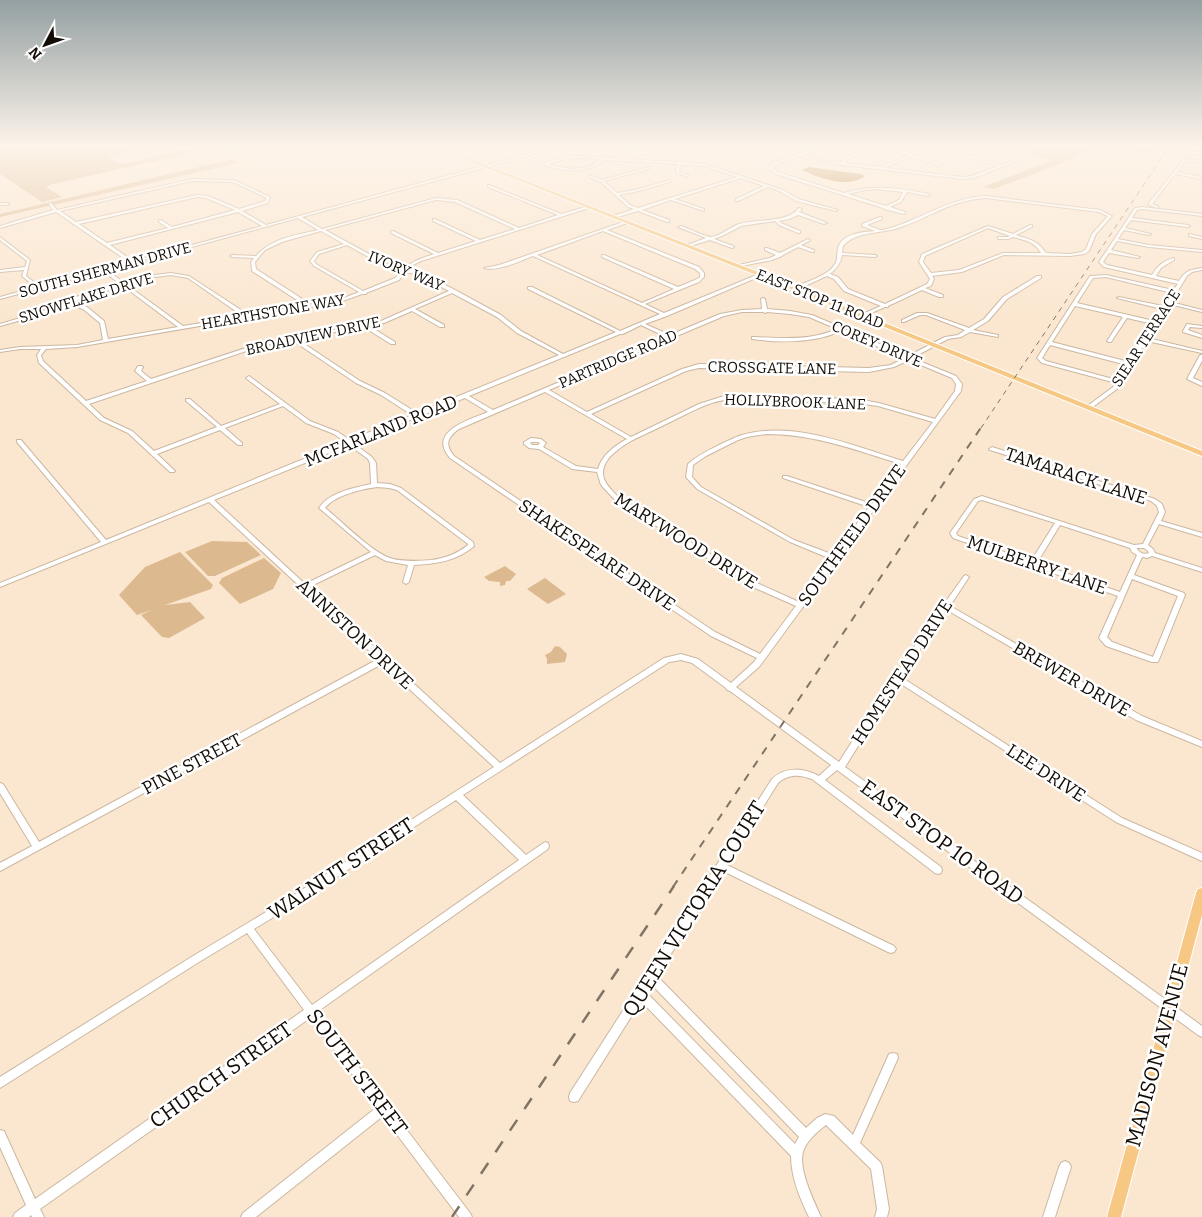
<svg xmlns="http://www.w3.org/2000/svg" width="1202" height="1217" font-family="Bitter,serif">
	<style>
		.green { fill: #dcb98f }
		.water { fill: #b7823a }
		.lines { fill: none; stroke-linecap: round; stroke-linejoin: round }
		.minor-casing { stroke: #cbb7a1; stroke-width: 2 }
		.major-casing { stroke: #fff; stroke-width: 2 }
		.minor { fill: #fff; fill-rule: evenodd }
		.major { fill: #f7c883; fill-rule: evenodd }
		.rail-far2 { stroke: #817465; stroke-width: 1; stroke-dasharray: 5 5; stroke-linecap: butt }
		.rail-far1 { stroke: #817465; stroke-width: 2; stroke-dasharray: 8 8; stroke-linecap: butt }
		.rail { stroke: #817465; stroke-width: 2.5; stroke-dasharray: 13 13; stroke-linecap: butt }
		.labels { text-anchor: middle; dominant-baseline: central; stroke-width: 5; stroke-linejoin: round; paint-order: stroke }
		.far-street-label { font-size: 15px; fill: #130c05; stroke: #fff }
		.street-label { font-size: 18px; fill: #130c05; stroke: #fff }
		.near-street-label { font-size: 21px; fill: #130c05; stroke: #fff }
	</style>
	<rect width="100%" height="100%" fill="#fbe7d0"/>
	<g class="green">
		<path d="M0,147h148l-40,10 14,7 6,-1 71,-16 5,3 -155,35 -3,2 16,10 -20,5 -42,-28z"/>
		<path d="M1028,147h69l-30,14 -9,-1 7,2 -71,27 -11,-2 70,-27 -25,-7 -3,-2z"/>
		<path d="M1102,147h58l-5,6 -44,-3z"/>
		<path d="M233,159l6,4 -239,54v-3z"/>
		<path d="M212,541l35,1 14,13 -46,21h-7l-23,-24z"/>
		<path d="M180,552l33,33 -2,4 -46,16 25,-3 15,16 -36,20 -7,-1 -21,-22 11,-5 -15,5 -18,-20 26,-28z"/>
		<path d="M264,558l17,15 -8,16 -33,15 -21,-21 3,-5z"/>
		<path d="M505,566l11,8 -6,7h-4l-1,4 -5,1v-4l-11,-1 -5,-4z"/>
		<path d="M545,578l21,16 -18,10 -21,-15z"/>
		<path d="M555,646l5,1 7,7 -2,8 -18,2v-5l-2,-4 6,-3z"/>
	</g>
	<path class="water" d="M809,167l51,7 5,2c-18,13 -46,2 -63,-6z"/>
	<g class="lines">
		<g class="minor-casing">
			<g id="minor">
				<path d="M221,147c6,0 13,5 19,5 10,0 19,-5 28,-5l-29,7 -14,-5 -15,4 -2,-1 13,-4z"/>
				<path d="M552,147h6l-31,9 17,7 21,-6 13,-1 99,6 2,-1 2,1 24,2 78,26 15,9 40,11 -2,1 -40,-10 -15,-9 -13,-5 -30,14h-2v-2l28,-13 -23,-8 -66,21 29,10v2l-33,-11 -29,10 27,10v2h-2l-29,-11 -24,7h-1v-2l21,-7 -6,-2 -27,-25 -12,-5v-2l13,5 47,-13v2l-45,12 13,12 18,-3 35,-10v2l-35,10 -16,3 11,10 8,3 99,-31 -33,-11 -24,-1 -1,6 9,4 -1,2 -11,-5 1,-8 -74,-4c-5,6 -10,7 -17,9 -22,5 -42,-4 -62,-12l-222,60 20,12 114,-31 21,2 62,28 39,-13 -70,-28v-2h1l72,29 28,-8v2l-168,53 -8,4 -5,5 14,3 33,17 46,25 20,16 42,23 53,-22 -88,-43v-2h4l88,44 40,-17 -127,-58c-13,5 -36,16 -49,12l15,-3 127,-44h1v2l-20,7 92,37 5,6v4l-5,5 -54,22 19,9 95,-39 4,1 -96,41 -22,8 25,11 50,-21 22,-4 20,-1 -1,-10 2,-1 2,1 2,10 23,2 22,4 96,41 37,-19 13,-2 7,-5 -39,-15h-6l-16,7h-2v-2l15,-7h10l42,15 15,-9 19,-22 34,-21h4v2l-34,21 -19,22 -15,9 25,5v2l-28,-5 -9,5 -13,2 -36,19 44,18 6,8 -1,7 -202,276 -23,20 103,75 55,-86 48,-69 1,-3h1l20,-28 2,-1 3,2 -19,29 192,110 60,25v6l-66,-27 -189,-110 -46,67 221,141 80,35v8l-86,-39 -218,-140 -53,85 357,259v11l-4,-2 -361,-265 -12,10 116,87 1,3 -1,3 -3,1 -3,-1 -123,-94c-13,-5 -24,-5 -34,4l-51,82 167,81 2,3 -2,3 -3,1 -3,-1 -165,-81 -66,105 149,152 11,-10 8,-4 9,2 19,19 36,-81 4,-1 4,1 1,4 -38,85 20,19 2,4 7,43 -2,8h-12l2,-8 -6,-40 -45,-44c-8,6 -20,16 -23,27 -5,17 11,49 18,65h-12c-9,-18 -18,-40 -18,-61l-150,-155 -63,100 -4,1 -4,-1 -1,-4 1,-4 202,-314c14,-13 32,-11 47,-3l12,-11 -101,-74 -3,-1 -1,-2 -34,-25 -11,-3 -12,2 -206,133 63,60 19,-13 3,1 1,3 -1,3 -231,163 153,201 2,4h-13l-76,-101 -127,101h-15l2,-4 134,-106 -67,-89 -270,191 4,8h-12l-1,-2 -2,2h-16l2,-4 11,-8 -26,-58v-17l4,1 31,68 269,-189 -57,-77 -48,29 -199,126v-11l193,-121 88,-53 213,-136 -112,-103 -382,207v-8l32,-17 -32,-53v-10l3,1 36,58 339,-183 -169,-157 -209,85v-4l101,-41 -84,-100v-2h4l85,100 239,-98 -11,-8 -28,-11 -23,-17 -58,22 17,15v2h-4l-18,-15 -63,24 18,17 -1,1h-4l-42,-39 -28,-13 -61,-57 -2,-8 4,-6h-21l-20,3v-2l20,-3 57,-2 26,-5 -3,-17 -17,-14 -14,-5 -19,8 -50,14v-2l46,-14 35,-15 39,-11 -17,-13 -103,28v-2l35,-10 -13,-11 2,-6 -24,2v-2l25,-3 2,-6 -27,-21v-3l30,23 -4,16 13,10 90,-24 -73,-50 -56,16v-2l53,-16 -4,-6 2,-1 6,7 135,-31 42,1 36,17 -2,6 -26,8 24,14zM578,158l22,1c-12,14 -37,10 -52,5l17,-5zM192,181l41,1 34,16 -2,3 -26,8 -31,-13 -11,-1 -121,27 -16,-11zM197,197l9,1 29,12 -63,17 -11,-7h-2v2l9,6 -61,15 -28,-19zM436,200l19,2 60,27 -35,11 -45,-21h-2v2l43,20 -38,12 -45,-22h-2v2l43,21c-11,4 -21,6 -30,15l-13,-3 -66,-36zM238,212l24,14 -129,35 -23,-16zM298,218l20,12c-21,5 -47,8 -62,26l-24,-1 -2,1 2,1 22,1 -3,4 1,9 48,31 2,4 -58,10 -3,-6 -52,-34 -18,-3 -16,2 -31,8 -17,-13zM321,231l23,13 -27,8 -7,9 4,5 45,26 -20,8 -33,5 -2,-5 -48,-31 -1,-7 10,-12 17,-8zM603,231l92,38 5,4v4l-5,3 -17,7 -74,-32h-2v2l72,32 -32,14 -105,-48zM347,245l41,23 14,3 -7,7 -32,13 -47,-27 -2,-3 5,-7zM406,272l13,3 30,16 -68,30 -123,23 -107,35 -10,-8 2,-4 -1,-1h-4l-3,5 12,10 -61,20 -43,-40 -2,-6 5,-6 31,-2 263,-45 22,-8h4v-1l33,-13zM171,275l17,3 49,34 2,5 -56,9 -56,-41 28,-8zM123,286l55,41 -70,12 -4,-18 -17,-14 -14,-5 12,-5zM452,293l45,24 20,16 42,22 -142,58 -32,-20 -25,-12 -63,-42 71,-13 2,5 21,13h4v-2l-21,-13 -2,-4 12,-2 28,-12 28,16h4v-2l-29,-16zM742,312h21l2,1 2,-1 23,2 19,3 28,12c-27,12 -54,9 -83,8h-2v2c30,4 62,4 89,-8l63,27 -13,7 -22,3 -170,-4 -17,5 -95,43 -38,-22 175,-74zM641,325l25,12 -173,73 -24,-14 151,-62h3zM292,340l64,43 25,12 31,20 -62,25 -12,-8 -28,-11 -61,-45 -3,2 1,1 33,25 -59,22 -31,-27h-4v2l31,26 -63,24 -22,-20 -28,-13 -15,-14 172,-58zM909,360l43,18 4,6 -1,7 -20,28 -56,-16 -23,-4 -132,-3 -25,8 -68,33 -40,-23 95,-43 13,-3 170,4 25,-5zM545,392l82,47c-13,7 -25,16 -29,30l-22,-3 -33,-19 3,-4 -5,-4 -10,-1 -7,4v2l5,4 10,1 33,20 25,3 4,13 14,15 140,88 41,18 -36,48 -45,-22 -261,-176c-10,-12 -6,-19 5,-27zM465,398l23,14c-19,8 -61,19 -38,46l261,178 46,22 -4,5 -22,20 -33,-24 -17,-5 -17,4 -164,105 -191,-176 66,-32 11,6 22,4 -5,17 3,2 3,-2 5,-17c22,-1 42,-4 59,-18l1,-1 -1,-4 -72,-54 -11,-4 -13,-1 -1,-20 -4,-6 -19,-14zM724,400l132,3 22,3 55,16 -30,39c-49,-15 -109,-41 -161,-26 -7,2 -14,6 -21,9 -12,6 -23,11 -33,20l-2,13 11,12 93,53 41,17 -32,43 -40,-18 -140,-86c-6,-7 -16,-15 -16,-25 0,-8 5,-15 11,-20 14,-13 33,-19 50,-28 20,-9 38,-21 60,-25zM766,434c49,0 89,16 135,30l-29,40 -85,-28h-4v2l86,29 -35,48 -40,-15 -93,-53 -9,-10 1,-12 13,-9 32,-16 9,-3zM532,442h6l2,1 -2,2h-6l-2,-2zM349,445l19,14 2,4 1,21c-17,4 -42,8 -52,24l52,44 -66,32 -91,-84zM377,487l12,1 8,2 71,54v1c-11,9 -23,13 -36,15 -12,1 -30,2 -42,-2 -20,-7 -47,-36 -65,-50 10,-13 37,-19 52,-21zM456,800l63,60 -207,145 -58,-76 33,-20zM652,985l147,152 -4,7 -148,-151z"/>
				<path d="M578,147c20,0 44,5 63,1l-1,-1 33,5 -2,1 -22,-2 -5,-2 -12,3z"/>
				<path d="M710,147c8,0 17,2 25,2 5,1 8,-2 12,-2l-15,9 -1,-2 5,-2z"/>
				<path d="M818,147h5l-19,8 25,6 12,1c7,-7 28,-15 38,-15l-31,12 -3,4 38,4 3,-3 22,-8 -25,-9h5l25,7 30,11 -3,1 -29,-9 -23,9 -2,2 76,9 10,-1 26,-10 -49,-14 -3,-3 2,-2h4l-2,2 1,1 50,15 23,-9 3,1 -53,21 -12,1 -120,-14 -42,-9 -25,9 -3,3 6,4 66,21c29,-9 57,-5 85,1l1,1 -2,1 -21,-4 -6,10 -11,5 15,5v2h-1l-20,-5 -1,-1 -107,-34 -8,-6 5,-5zM875,189l28,3 -4,8 -13,6 -38,-12 17,-4z"/>
				<path d="M1186,150l16,3v2l-16,-3z"/>
				<path d="M1184,159l18,2v2l-16,-2 -9,11 25,5v2l-27,-5 -23,30 6,2v2l-9,-3v-2z"/>
				<path d="M986,196l114,14 12,6 -16,18 -7,17 -5,3 -14,2 -66,-1 -42,17 -30,4 2,3 -3,7 -6,2 18,7v2h-4l-17,-7 -34,16v1h-3l-23,10h-2v-2l21,-9 -37,-15 -10,-12 -7,-3 -31,14 -4,-1c12,-7 27,-10 38,-19 11,-10 5,-16 9,-25 6,-12 24,-13 36,-14l-13,-5v-2l18,-7h2v2l-15,6 13,5h3c37,-9 63,-32 103,-34zM986,198l113,14 9,4 -16,18 -6,15 -4,3 -12,2 -24,-1c-9,-13 -15,-13 -30,-18l16,-8v-2h-2l-17,9 -25,-8 -66,28 -3,8 11,17 -3,5 -42,20 -37,-15 -10,-12 -8,-3c6,-5 11,-11 12,-19l33,2 2,-1 -2,-1 -33,-2 1,-7c13,-15 37,-12 55,-18 32,-10 52,-28 88,-30zM988,228l22,8 -3,1h-9v2h10l5,-2c14,4 20,4 28,16h-38l-44,17 -28,3 -8,-11 2,-6z"/>
				<path d="M0,203h7l2,1 -2,1h-7z"/>
				<path d="M1142,207l60,7v2l-60,-7 -5,1 -5,8 56,7 2,1 -2,1 -57,-7 -6,8 26,6 -2,1 -25,-5 -6,9 31,6 53,5v2l-53,-5 -32,-6 -6,9 29,7 -2,1 -29,-5 -6,9 4,3 45,10c5,-9 12,-15 22,-17v2l-13,8 -5,8 23,5c7,-11 11,-11 23,-13v2l-10,2 -5,4 -16,26 31,8v2l-33,-8 -21,34 54,13v2l-55,-12 -30,48 -27,20h-4v-2l27,-20 3,-4 -74,-20 -5,-5 53,-82 16,-1 67,15 5,-6 -74,-17 -5,-5 36,-54zM1106,277l66,16 -9,13 -44,-9 -2,1 45,11 -8,12 -77,-18 16,-25zM1075,306l48,11 -16,24 2,1h2l16,-24 26,6 -24,38 -77,-20zM1050,345l77,20 -10,15 -71,-19 -4,-3z"/>
				<path d="M799,208l3,1 -3,3 28,11 -3,1 -26,-9 -9,4 -10,2 2,2 19,8v2h-2l-19,-8 -4,-4 -34,5 -17,9 -10,4 19,7 1,1 -2,1 -22,-8 -23,7v-2l19,-7 -28,-11 3,-1c6,2 25,11 30,11 10,-1 19,-10 28,-13 19,-6 47,0 60,-16z"/>
				<path d="M1189,234l13,3v2l-13,-3z"/>
				<path d="M808,239l2,1 -1,1 -8,4 13,5v2h-2l-14,-5 -15,8 -1,1 -10,4 -35,7 -2,-1 35,-8 6,-3 -11,-5v-2h2l13,5z"/>
				<path d="M1187,324l15,2v2l-12,-1 -2,3 14,5v3l-19,-6v-1z"/>
				<path d="M1200,355h2v6l-9,17 9,4v4l-15,-7z"/>
				<path d="M992,447l163,52 7,5 3,8 -4,9 41,12v4l-43,-13 -11,21 5,4 2,4 47,15v4l-50,-16 -5,2 -5,-1 -8,18 50,18 1,2 -27,67h-6l-46,-16 -7,-8 19,-42 -165,-58 -3,-5 24,-34 8,-3 152,49 9,-1 16,-32 -2,-6 -6,-5 -161,-51 -1,-1zM982,500l73,23 -24,38 -73,-25 -2,-3 22,-32zM1060,525l70,23 2,4 5,3 -17,37 -83,-29zM1137,548h7l4,3 1,2c-5,2 -9,0 -12,-4zM1132,579l46,17 -25,61 -41,-15 -5,-5z"/>
				<path d="M1065,1161l4,2 2,4 -16,50h-12l16,-50 2,-4z"/>
			</g>
		</g>
		<g class="major-casing">
			<g id="major">
				<path d="M434,147h6l323,127 439,177v5l-443,-180z"/>
				<path d="M1202,888v27l-81,302h-14l89,-324 2,-4z"/>
			</g>
		</g>
		<use href="#minor" class="minor"/>
		<use href="#major" class="major"/>
		<path class="rail-far2" d="M981,428l188,-281"/>
		<path class="rail-far1" d="M673,887l309,-461"/>
		<path class="rail" d="M452,1217l222,-331"/>
	</g>
	<linearGradient id="sky" x2="0" y2="1"><stop stop-color="#94a0a2"/><stop offset="0.46" stop-color="#fdf4ea"/><stop offset="1" stop-color="#fdf4ea" stop-opacity="0"/></linearGradient>
	<rect width="1202" height="318" fill="url(#sky)"/>
	<g class="labels">
		<g class="far-street-label">
			<text transform="translate(105 270) rotate(-15)">SOUTH SHERMAN DRIVE</text>
			<text transform="translate(406 271) rotate(23)">IVORY WAY</text>
			<text transform="translate(86 298) rotate(-17)">SNOWFLAKE DRIVE</text>
			<text transform="translate(820 299) rotate(22)">EAST STOP 11 ROAD</text>
			<text transform="translate(273 312) rotate(-10)">HEARTHSTONE WAY</text>
			<text transform="translate(313 336) rotate(-12)">BROADVIEW DRIVE</text>
			<text transform="translate(1146 338) rotate(-57)">SIEAR TERRACE</text>
			<text transform="translate(877 344) rotate(23)">COREY DRIVE</text>
			<text transform="translate(618 359) rotate(-23)">PARTRIDGE ROAD</text>
			<text transform="translate(772 368) rotate(1)">CROSSGATE LANE</text>
			<text transform="translate(795 402) rotate(2)">HOLLYBROOK LANE</text>
		</g>
		<g class="street-label">
			<text transform="translate(381 431) rotate(-22)">MCFARLAND ROAD</text>
			<text transform="translate(1076 476) rotate(18)">TAMARACK LANE</text>
			<text transform="translate(852 535) rotate(-54)">SOUTHFIELD DRIVE</text>
			<text transform="translate(686 541) rotate(32)">MARYWOOD DRIVE</text>
			<text transform="translate(597 555) rotate(34)">SHAKESPEARE DRIVE</text>
			<text transform="translate(1037 565) rotate(19)">MULBERRY LANE</text>
			<text transform="translate(355 634) rotate(43)">ANNISTON DRIVE</text>
			<text transform="translate(902 672) rotate(-57)">HOMESTEAD DRIVE</text>
			<text transform="translate(1072 679) rotate(30)">BREWER DRIVE</text>
			<text transform="translate(192 764) rotate(-28)">PINE STREET</text>
			<text transform="translate(1046 773) rotate(33)">LEE DRIVE</text>
		</g>
		<g class="near-street-label">
			<text transform="translate(942 842) rotate(36)">EAST STOP 10 ROAD</text>
			<text transform="translate(341 869) rotate(-33)">WALNUT STREET</text>
			<text transform="translate(694 909) rotate(-58)">QUEEN VICTORIA COURT</text>
			<text transform="translate(1157 1055) rotate(-75)">MADISON AVENUE</text>
			<text transform="translate(357 1072) rotate(53)">SOUTH STREET</text>
			<text transform="translate(221 1075) rotate(-35)">CHURCH STREET</text>
		</g>
	</g>
	<g transform="translate(45 45) rotate(229)" stroke="#ffffff" stroke-width="4" paint-order="stroke">
	<path d="M0-4L9 19L0 12L-9 19Z" fill="#130c05"/>
	<text y="-8" font-size="14" font-weight="bold" text-anchor="middle" fill="#130c05">N</text>
	</g>
</svg>
